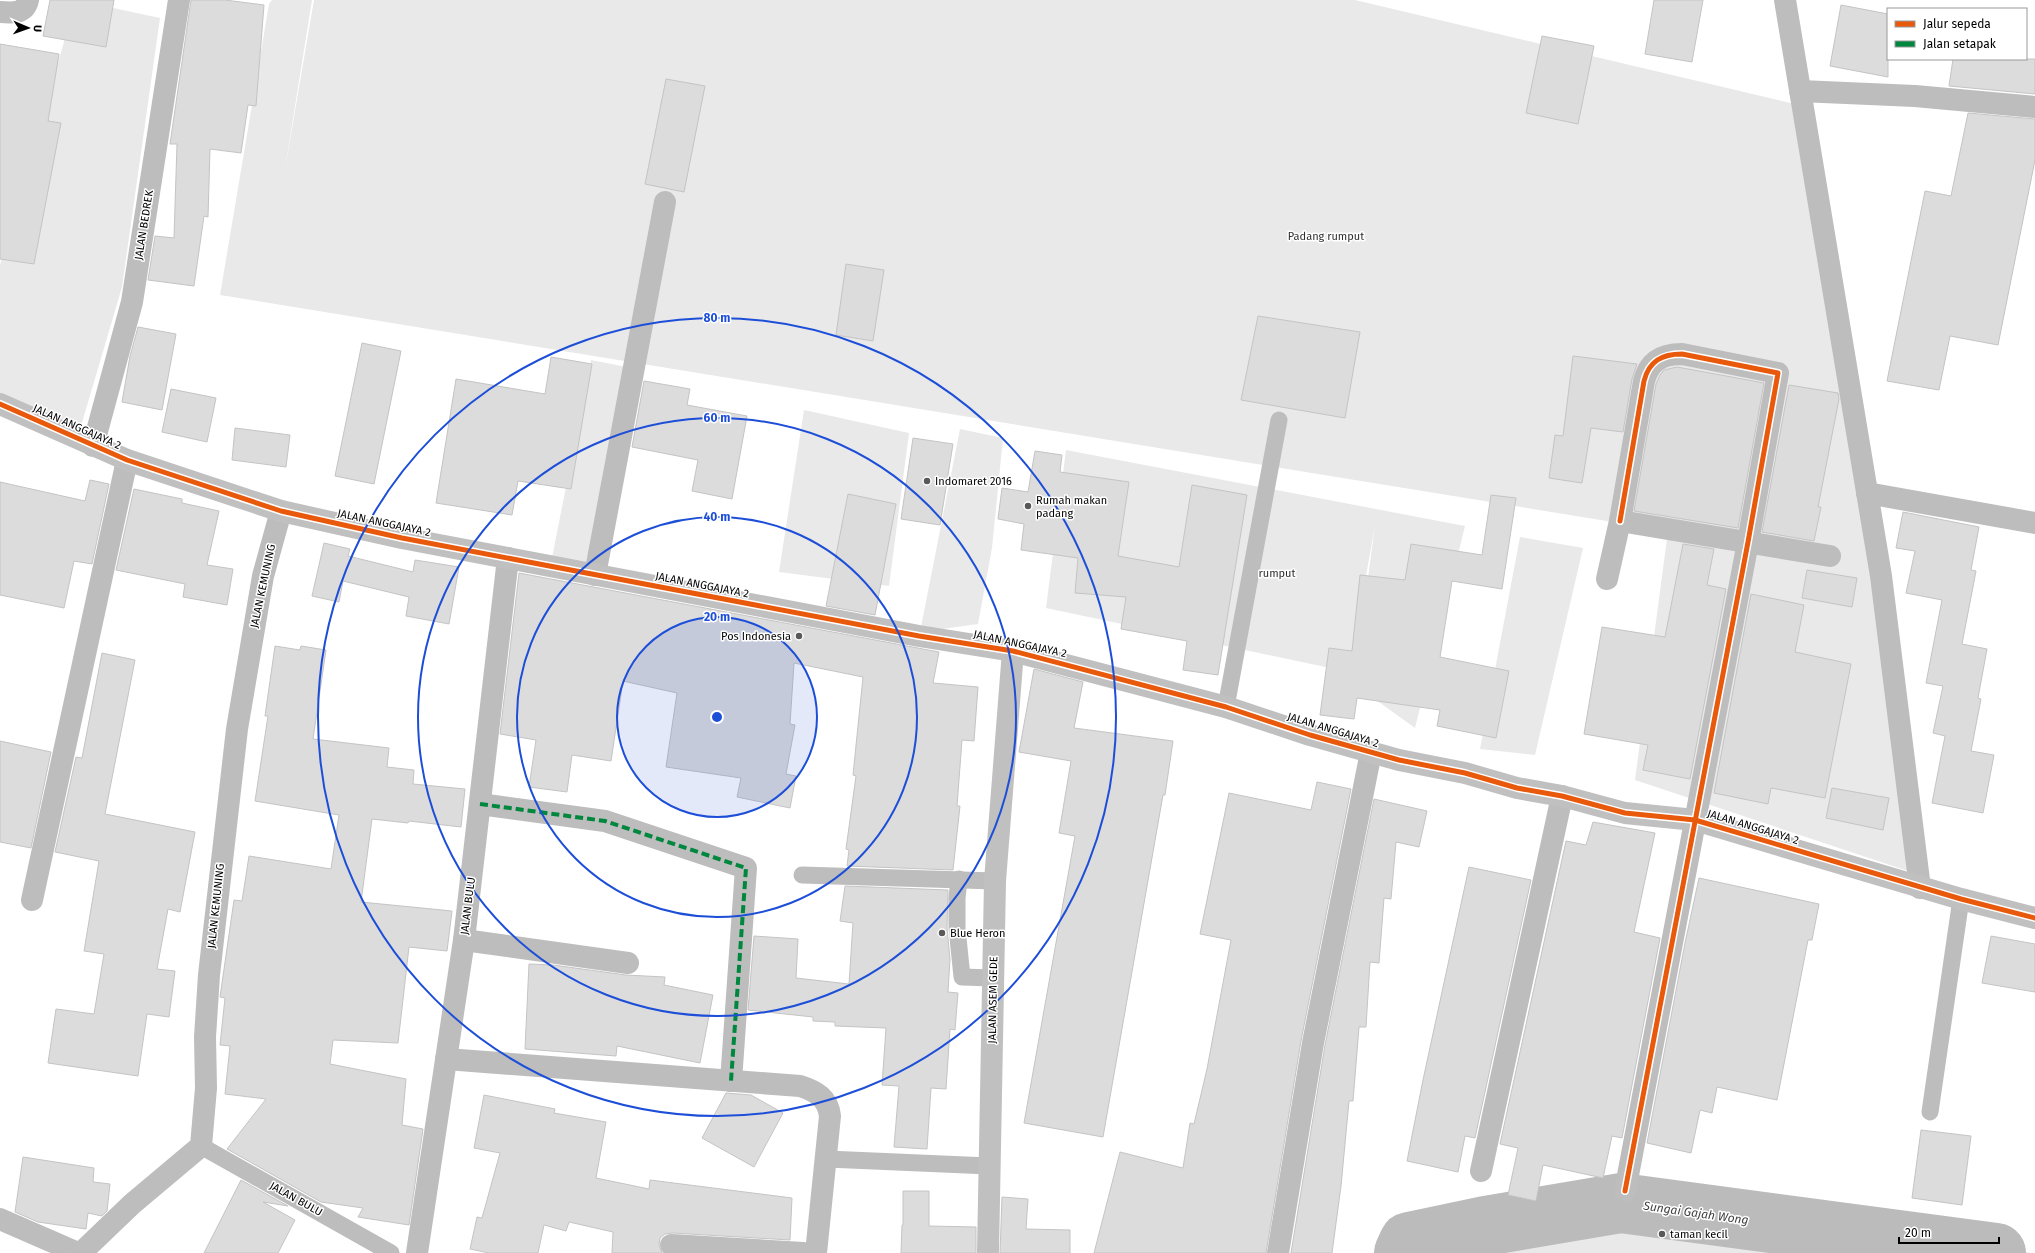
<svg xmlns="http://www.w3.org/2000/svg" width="2035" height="1253" font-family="'Fira Sans',sans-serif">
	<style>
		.green { fill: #e9e9e9 }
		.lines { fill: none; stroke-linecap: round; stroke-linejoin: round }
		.river { stroke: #bbb; stroke-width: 60 }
		.building { fill: #dcdcdc; stroke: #c4c4c4 }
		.lane { stroke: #bdbdbd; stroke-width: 17 }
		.street { stroke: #bdbdbd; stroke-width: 22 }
		.secondary { stroke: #c0c0c0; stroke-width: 22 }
		.quiet { stroke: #00873e; stroke-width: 4; stroke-dasharray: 8 4; stroke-linecap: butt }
		.cycleway-casing { stroke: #fff; stroke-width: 8 }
		.cycleway { stroke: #e8590c; stroke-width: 5 }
		.ring { fill: none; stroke: #1d4ed8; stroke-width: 2 }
		.poi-dot { fill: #595959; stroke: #fff; stroke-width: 1.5 }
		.labels { text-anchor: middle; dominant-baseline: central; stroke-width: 3; stroke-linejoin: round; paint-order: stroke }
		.street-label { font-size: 11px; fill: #000; stroke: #fff }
		.park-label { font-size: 11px; fill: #2e2e2e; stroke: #fff }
		.poi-label { font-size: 11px; fill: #000; stroke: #fff; text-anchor: start }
		.water-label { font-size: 12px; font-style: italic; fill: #3f3f3f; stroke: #fff }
		.centre { fill: #1d4ed8; stroke: #fff; stroke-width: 2 }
		.ring-label { font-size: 12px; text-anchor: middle; font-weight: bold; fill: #1d4ed8; stroke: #fff; stroke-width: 3; stroke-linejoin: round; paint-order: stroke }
	</style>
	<rect width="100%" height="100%" fill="#fff"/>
	<g class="green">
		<path d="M76,0l84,18 -38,269 -41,139 -81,-30v-131z"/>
		<path d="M272,0h40l-28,175 30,-175h1041l444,105 127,772 -291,-97 33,-249 -1448,-236 49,-291z"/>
		<path d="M591,360l41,8 -41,199 -39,-9z"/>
		<path d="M804,410l105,23 -20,153 -110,-14z"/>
		<path d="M960,429l43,9 -11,110 -14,76 -58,8z"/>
		<path d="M1066,450l399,76 -50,202 -61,-44 21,-159 -26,147 -303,-64z"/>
		<path d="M1520,537l63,11 -48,207 -55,-6z"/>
		<path d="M1621,1203l412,50h-629l5,-11 76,-16z"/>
	</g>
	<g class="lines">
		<path class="river" d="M1404,1253l5,-11 76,-16 136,-23 375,50"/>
	</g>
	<g class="building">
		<path d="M50,0h64l-8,47 -63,-11z"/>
		<path d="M191,0h34l39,5 -8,101 -8,-1 -7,48 -31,-4 -2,68 -4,-1 -10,70 -46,-6 7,-44 19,2 3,-94h-7z"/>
		<path d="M1654,0h49l-11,62 -47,-8z"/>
		<path d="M1841,5l47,9v63l-58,-11z"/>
		<path d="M1542,36l52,10 -16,78 -52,-11z"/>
		<path d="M0,44l59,10 -11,67 13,2 -27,141 -34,-5z"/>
		<path d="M1953,59h82v35l-86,-8z"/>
		<path d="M666,79l39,7 -21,106 -39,-8z"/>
		<path d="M1968,113l67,6v41l-37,185 -48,-9 -11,54 -52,-9 38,-190 26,5z"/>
		<path d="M846,264l38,6 -11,71 -37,-6z"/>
		<path d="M1258,316l102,16 -15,86 -104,-18z"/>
		<path d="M138,327l38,7 -14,76 -40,-8 8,-46z"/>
		<path d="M362,343l39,8 -27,133 -39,-8z"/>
		<path d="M1573,356l64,8 -5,15 -9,53 -32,-4 -9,55 -33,-5 6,-43 8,1z"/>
		<path d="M551,357l41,7 -21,125 -53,-8 -6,34 -76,-12 20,-124 89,15z"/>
		<path d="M1677,367l87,16 -26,145 -104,-17 22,-127 4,-9 4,-5z"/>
		<path d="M644,381l46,8 -3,16 60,11 -15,83 -40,-8 6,-31 -66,-13z"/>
		<path d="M1789,385l49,8 1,6 -21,108h3l-7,34 -52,-9z"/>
		<path d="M171,389l45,9 -9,44 -45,-10z"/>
		<path d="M235,428l55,7 -4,32 -54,-7z"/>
		<path d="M913,438l40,6 -13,81 -39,-6z"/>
		<path d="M1035,451l27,4 -2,17 69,10 -11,74 61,11 13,-82 55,10 -29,180 -35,-5 4,-29 -66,-12 5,-32 -51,-4 3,-35 -57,-8 3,-26 -26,-5 4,-31 26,4z"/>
		<path d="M90,480l19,4 -17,80 -18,-3 -10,47 -64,-13v-113l85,19z"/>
		<path d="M134,489l48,10v4l37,8 -12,54 26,4 -6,36 -44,-8 2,-13 -69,-14z"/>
		<path d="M848,494l48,10 -21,111 -49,-9z"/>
		<path d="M1491,495l25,3 -14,91 -50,-8 -12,76 69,14 -13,67 -59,-12 3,-16 -83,-12 -3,21 -34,-4 9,-67 23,3 8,-76 45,5 6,-36 71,11z"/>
		<path d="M1903,512l76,15 -8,43 5,1 -14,73 25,5 -9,49 3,1 -10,52 23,4 -11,58 -51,-10 13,-67 -12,-3 10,-47 -17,-3 16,-83 -36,-7 9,-42 -19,-3z"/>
		<path d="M324,543l26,6 -2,7 65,16 2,-12 44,7 -10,57 -43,-8 3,-19 -66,-16 -4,21 -27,-6z"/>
		<path d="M1683,544l31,5 -7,36 19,4 -36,190 -47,-9 5,-25 -64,-11 18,-107 63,10z"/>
		<path d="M1807,570l50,8 -5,29 -50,-9z"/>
		<path d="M519,573l420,79 -6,31 45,4 -4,54 -12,-1 -5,66h3l-7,64 -106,-4 2,-16 -3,-1 10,-73 -3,-1 10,-98 -69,-14 -4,61 5,1 -9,49 10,2 -6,32 -53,-11 4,-19 -75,-11 11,-74 -54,-12 -12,80 -39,-6 -5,37 -38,-5 7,-47 -36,-6z"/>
		<path d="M1751,594l53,11 -9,47 56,12 -26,134 -54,-10 -3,16 -54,-11z"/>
		<path d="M275,646l25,4 1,-4 25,4 -13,89 76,9 -2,19 27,3 -1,14 52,5 -4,38 -52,-6 -1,2 -36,-4 -11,83 91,9 -5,40 -38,-4 -11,96 -65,-3 -3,24 76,15 -4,46 21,4 -14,96 -51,-8 5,-9 -42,-6 -94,-53 39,-50 -41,-5 5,-48 -10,-1 5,-47 -5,-1 14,-97 8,1 7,-45 82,13 8,-54 -84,-14 13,-85h-3z"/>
		<path d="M102,653l33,7 -30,154 90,18 -15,80 -12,-3 -11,60 18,2 -6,46 -22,-3 -9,62 -90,-13 8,-54 38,5 10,-60 -20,-3 15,-90 -44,-9 21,-95 6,1z"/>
		<path d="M1034,669l49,13 -9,46 99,13 -8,54h-2l-60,342 -79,-14 51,-287 -16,-3 12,-72 -52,-9z"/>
		<path d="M0,741l51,11 -20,96 -31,-6z"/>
		<path d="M1317,782l34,7 -50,252 -35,212h-172l26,-101 63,16 7,-45 4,1 13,-55 24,-129 -31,-6 29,-141 82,17z"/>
		<path d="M1832,788l57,10 -6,32 -57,-12z"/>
		<path d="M1374,799l53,12 -8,36 -23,-5 -5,57 -7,-1 -5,65 -9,-1 -4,65h-7l-6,74h-4l-8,85 -9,67h-41l34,-208z"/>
		<path d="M1593,822l62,11 -21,99 26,6 -38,200 -10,-2 -9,42 -60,-13 -7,36 -28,-6 10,-47 -18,-4 66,-303 20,4z"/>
		<path d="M1469,867l62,13 -56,258 -10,-2 -7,36 -51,-11 16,-81z"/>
		<path d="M1699,878l120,26 -7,36h-4l-31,160 -60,-13 -5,26 -12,-3 -9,43 -44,-10 38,-200z"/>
		<path d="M845,886l103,4 -1,38 3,31 -2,33 10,1 -3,37 -5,-1 -4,60 -15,-1 -4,61 -33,-2 5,-61 -17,-1 4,-57 -51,-2v-4l-22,-1v-4l-65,-7 6,-74 44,3 -2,39 53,6 4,-61 -13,-2z"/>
		<path d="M1991,936l44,8v48l-53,-9z"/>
		<path d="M529,964l24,1 73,10 39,2 -1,8 49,10 -13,68 -83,-17 -1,10 -91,-7z"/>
		<path d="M726,1093l25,2 32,18 -29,54 -52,-29z"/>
		<path d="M484,1095l71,14 -1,4 52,9 -10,56 53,11 1,-9 142,18 -2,42 -118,-7 -7,1 -5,4 -1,7 3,8h-50l1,-21 -44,-10 -3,9 -22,-6 -6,28h-49l-19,-4 7,-32 5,1 18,-65 -26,-5z"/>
		<path d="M1921,1130l50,6 -9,69 -50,-7z"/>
		<path d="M23,1157l71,11 -1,14 17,2 -3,27 -5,5 -14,-3 -2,16 -48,-7 -23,-10z"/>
		<path d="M241,1180l47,26 -25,-4 32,18 -17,33h-74z"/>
		<path d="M903,1191h26v35l47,1v26h-75l1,-28h1z"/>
		<path d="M1002,1197l26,2 -2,30 44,1v23h-70z"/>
	</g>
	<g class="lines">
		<g class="lane">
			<path d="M1226,707l53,-287"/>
			<path d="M802,875l193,6"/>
			<path d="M959,879l-2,19v30l5,49 31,1"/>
			<path d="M1930,1112l31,-213"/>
			<path d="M201,1146l190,107"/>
			<path d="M827,1159l162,7"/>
		</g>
		<g class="street">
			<path d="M1785,0l96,576 39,312"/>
			<path d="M0,12c13,1 25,2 28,-12"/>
			<path d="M1800,91l115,5 120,11"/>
			<path d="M93,446l39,-144 47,-302"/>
			<path d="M1867,493l168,30"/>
			<path d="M1620,521l24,-140c5,-20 18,-27 38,-27l96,19 -30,169 -123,649"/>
			<path d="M595,575l70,-373"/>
			<path d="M1607,579l13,-58 210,35"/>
			<path d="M480,804l125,17 141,47 -15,213"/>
			<path d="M32,900l95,-440"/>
			<path d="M464,940l164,23"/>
			<path d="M446,1059l354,27c16,5 28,12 30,30l-14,137"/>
			<path d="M1481,1171l81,-375"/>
			<path d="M0,1219l78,34"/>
			<path d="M671,1245l132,8"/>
			<path d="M81,1253l51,-49 69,-58 5,-58 -1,-51 4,-62 28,-246 26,-153 18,-65"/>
			<path d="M417,1253l47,-313 44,-382"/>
			<path d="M1278,1253l35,-210 58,-291"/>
		</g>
		<g class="secondary">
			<path d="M0,404l127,56 154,51 121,27 517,98 94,15 213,56 84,28 89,25 66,13 52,15 45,8 63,17 70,7 266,79 74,19"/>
			<path d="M988,1253l7,-372 18,-230"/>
		</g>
		<path class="quiet" d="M480,804l125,17 141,47 -15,213"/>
		<g class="cycleway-casing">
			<g id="cycleway">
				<path d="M0,404l127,56 154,51 121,27 517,98 94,15 213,56 84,28 89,25 66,13 52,15 45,8 63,17 70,7 266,79 74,19"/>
				<path d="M1620,521l24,-140c5,-20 18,-27 38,-27l96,19 -30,169 -123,649"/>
			</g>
		</g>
		<use href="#cycleway" class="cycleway"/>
	</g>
	<circle cx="717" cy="717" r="100" fill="#1d4ed8" fill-opacity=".12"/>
	<g class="ring">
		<circle cx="717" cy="717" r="100"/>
		<circle cx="717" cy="717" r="200"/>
		<circle cx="717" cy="717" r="299"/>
		<circle cx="717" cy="717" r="399"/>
	</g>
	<g class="poi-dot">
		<circle cx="927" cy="481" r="4"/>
		<circle cx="1028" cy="506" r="4"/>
		<circle cx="799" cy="636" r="4"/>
		<circle cx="942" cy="933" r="4"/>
		<circle cx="1662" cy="1234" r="4"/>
	</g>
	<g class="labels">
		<g class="street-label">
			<text transform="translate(144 225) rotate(-81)">JALAN BEDREK</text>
			<text transform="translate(77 427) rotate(24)">JALAN ANGGAJAYA 2</text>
			<text transform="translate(384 523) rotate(12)">JALAN ANGGAJAYA 2</text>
			<text transform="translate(702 585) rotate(11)">JALAN ANGGAJAYA 2</text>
			<text transform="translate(263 586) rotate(-78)">JALAN KEMUNING</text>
			<text transform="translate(1020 644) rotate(12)">JALAN ANGGAJAYA 2</text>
			<text transform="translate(1333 730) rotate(17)">JALAN ANGGAJAYA 2</text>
			<text transform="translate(1753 827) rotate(17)">JALAN ANGGAJAYA 2</text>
			<text transform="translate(216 906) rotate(-84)">JALAN KEMUNING</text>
			<text transform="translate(468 906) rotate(-83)">JALAN BULU</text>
			<text transform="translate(993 1000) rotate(-89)">JALAN ASEM GEDE</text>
			<text transform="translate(296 1199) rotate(29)">JALAN BULU</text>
		</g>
		<g class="park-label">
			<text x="1326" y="236">Padang rumput</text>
			<text x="1277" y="573">rumput</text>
		</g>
		<g class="poi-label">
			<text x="935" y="481">Indomaret 2016</text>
			<text x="1036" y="500">Rumah makan<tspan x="1036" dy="13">padang</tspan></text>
			<text x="791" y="636" text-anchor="end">Pos Indonesia</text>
			<text x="950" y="933">Blue Heron</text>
			<text x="1670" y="1234">taman kecil</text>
		</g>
		<g class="water-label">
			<text transform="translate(1696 1213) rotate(8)">Sungai Gajah Wong</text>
		</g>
	</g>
	<circle cx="717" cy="717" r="6" class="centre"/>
	<g class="ring-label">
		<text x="717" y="322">80 m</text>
		<text x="717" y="422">60 m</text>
		<text x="717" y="521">40 m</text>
		<text x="717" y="621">20 m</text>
	</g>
	<rect x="1887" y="8" width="140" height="52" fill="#ffffff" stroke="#999999"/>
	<rect x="1895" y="21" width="20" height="6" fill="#e8590c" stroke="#999999"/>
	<text x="1923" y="28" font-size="12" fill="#000000">Jalur sepeda</text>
	<rect x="1895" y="41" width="20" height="6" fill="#00873e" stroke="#999999"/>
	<text x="1923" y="48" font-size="12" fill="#000000">Jalan setapak</text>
	<g transform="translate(28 28) rotate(92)" stroke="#ffffff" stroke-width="3" paint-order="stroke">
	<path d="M0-3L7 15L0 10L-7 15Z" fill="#000000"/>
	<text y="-6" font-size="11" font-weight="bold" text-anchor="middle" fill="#000000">U</text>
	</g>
	<path d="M1899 1237v6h100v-6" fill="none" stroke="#000000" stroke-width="2"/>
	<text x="1905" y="1237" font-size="12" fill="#000000" stroke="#ffffff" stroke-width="3" paint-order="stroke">20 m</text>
</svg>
